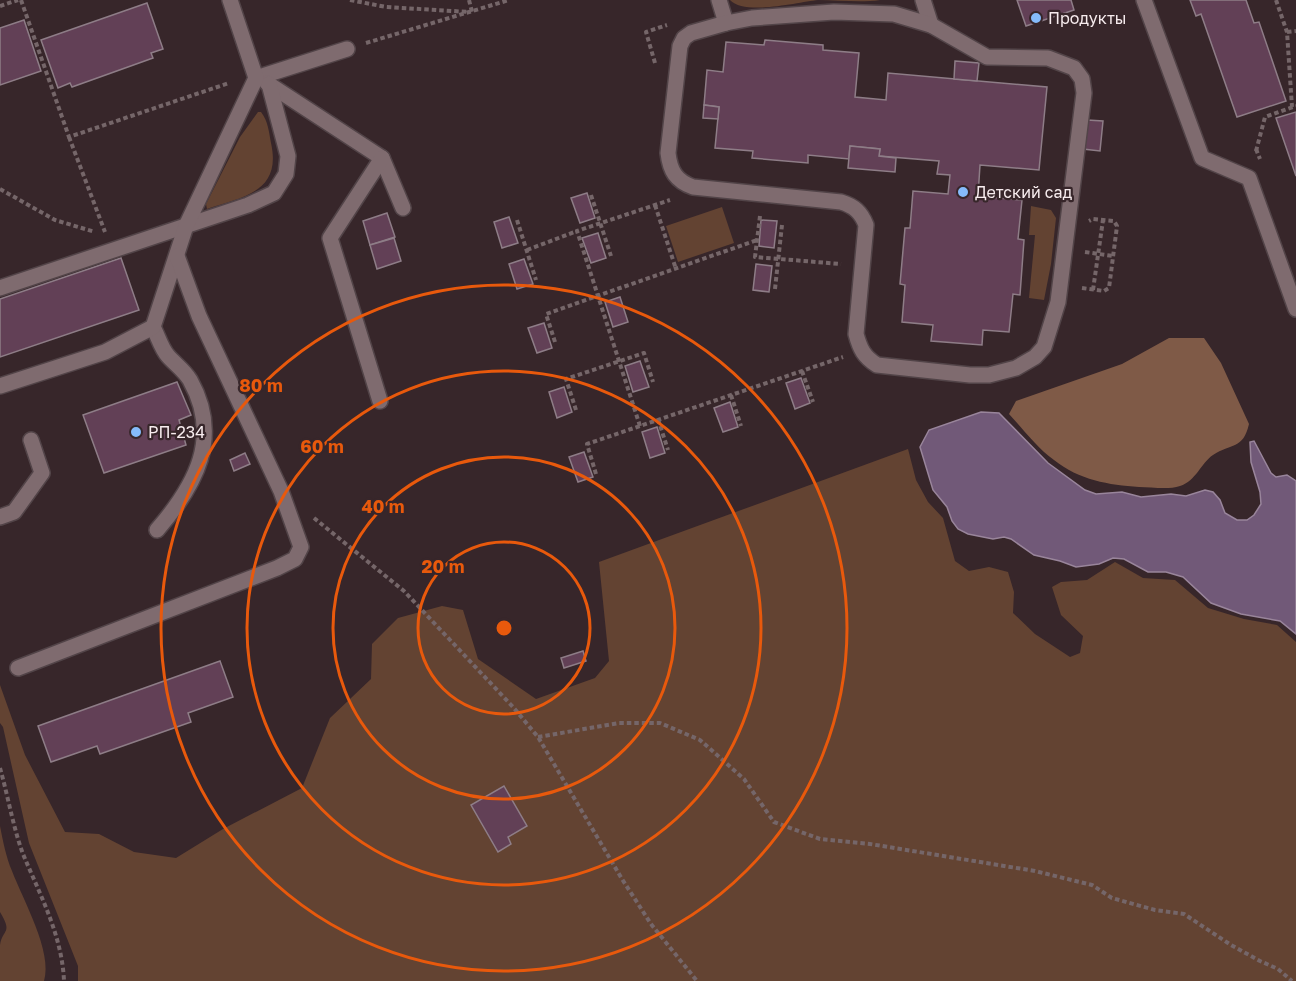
<svg xmlns="http://www.w3.org/2000/svg" width="1296" height="981" font-family="'Golos Text',sans-serif">
	<style>
		.green { fill: #634332 }
		.forest { fill: #7f5a47 }
		.water { fill: #715978; stroke: #99859b; stroke-width: 1.5 }
		.building { fill: #624056; stroke: #8e7d87; stroke-width: 1.5 }
		.lines { fill: none; stroke-linecap: round; stroke-linejoin: round }
		.lane-casing { stroke: #524448; stroke-width: 18 }
		.path { stroke: #756669; stroke-width: 4; stroke-dasharray: 4.5 3; stroke-linecap: butt }
		.lane { stroke: #7f6b6f; stroke-width: 15 }
		.ring { fill: none; stroke: #e8590c; stroke-width: 3 }
		.poi-dot { fill: #85bbfb; stroke: #37262a; stroke-width: 2 }
		.labels { text-anchor: middle; dominant-baseline: central; stroke-width: 4.5; stroke-linejoin: round; paint-order: stroke }
		.poi-label { font-size: 16px; fill: #f7ecee; stroke: #37262a; text-anchor: start }
		.centre { fill: #e8590c; stroke: #37262a; stroke-width: 3 }
		.ring-label { font-size: 18px; text-anchor: middle; font-weight: bold; fill: #e8590c; stroke: #37262a; stroke-width: 4.5; stroke-linejoin: round; paint-order: stroke }
	</style>
	<rect width="100%" height="100%" fill="#37262a"/>
	<g class="green">
		<path d="M730,0h150c-20,3 -41,0 -62,0 -20,2 -73,16 -88,0z"/>
		<path d="M258,112h3c7,9 8,20 10,31 11,49 -28,54 -64,66l-1,-5 34,-67z"/>
		<path d="M1031,206l20,4 5,8 -5,46 -7,36 -15,-2 6,-63h-6z"/>
		<path d="M722,207l12,36 -56,19 -12,-36z"/>
		<path d="M908,449l8,31 12,22 15,16 12,43 14,10 20,-4 19,5 6,20 -1,21 22,21 35,23 10,-4 3,-17 -22,-21 -9,-28 9,-5 26,-2 28,-18 28,16 32,2 33,28 36,11 33,6 19,17v339h-1218v-15l-49,-123 -26,-116 -3,-4v-38l25,70 40,77 34,2 35,18 42,6 47,-29 79,-41 28,-70 41,-39 1,-35 26,-26 44,-12 21,4 15,49 58,40 59,-21 14,-17 -10,-99z"/>
		<path d="M0,826c3,15 6,31 12,45 11,29 41,81 32,110h-44c0,-11 0,-25 0,-36 3,-17 13,-11 0,-33z"/>
	</g>
	<path class="forest" d="M1169,338h35l17,25 28,61c-6,26 -18,19 -36,31 -12,8 -17,26 -33,31 -12,4 -28,1 -41,1 -30,-2 -60,-7 -85,-27 -17,-12 -31,-31 -45,-46l7,-13 106,-37z"/>
	<path class="water" d="M981,412l18,1 49,50 37,27 11,4 26,-2 19,5 30,-3 15,2 19,-6 8,2 7,8 5,13 12,7h10l7,-5 7,-11 -1,-12 -9,-30 -1,-20 4,-1 17,32 5,4 11,-2 9,6v153l-16,-13 -39,-7 -30,-11 -28,-26 -17,-5h-18l-24,-13 -11,-1 -14,6 -23,3 -16,-6 -26,-6 -23,-16 -7,-2 -11,2 -25,-5 -10,-5 -6,-8 -5,-14 -14,-17 -13,-43 9,-17z"/>
	<g class="building">
		<path d="M1017,0h54l3,10 -48,16z"/>
		<path d="M1190,0h56l8,23 5,-1 27,79 -49,16 -36,-103 -5,2z"/>
		<path d="M147,3l16,46 -12,4 2,5 -81,29 -2,-4 -12,5 -17,-48z"/>
		<path d="M24,20l17,51 -41,14v-57z"/>
		<path d="M765,40l58,5v5l36,3 -4,44 31,3 2,-27 159,14 -8,83 -59,-5 -2,31 44,4 -4,39 6,1 -4,55 -7,-1 -4,38 -26,-2 -1,15 -51,-4 2,-16 -31,-3 3,-37 -5,-1 5,-56h5l3,-37 35,3 2,-19 -13,-1 2,-13 -60,-5 1,-7 -30,-3 -1,13 -41,-4v8l-56,-5 1,-7 -38,-3 4,-41 -15,-2 3,-35 16,2 3,-30 38,3z"/>
		<path d="M955,61l24,2 -2,18 -23,-2z"/>
		<path d="M704,105l15,2 -1,12 -15,-1z"/>
		<path d="M1296,112v64l-20,-58z"/>
		<path d="M1087,120l16,1 -3,30 -17,-2z"/>
		<path d="M850,146l30,3 -1,7 17,2 -1,14 -47,-4z"/>
		<path d="M587,193l8,25 -15,5 -9,-25z"/>
		<path d="M387,213l8,24 -25,8 -7,-24z"/>
		<path d="M509,217l9,26 -16,5 -8,-26z"/>
		<path d="M761,220l16,1 -3,27 -15,-2z"/>
		<path d="M598,233l8,25 -15,5 -9,-25z"/>
		<path d="M394,238l7,23 -24,8 -7,-24z"/>
		<path d="M121,258l18,52 -139,47v-58z"/>
		<path d="M524,259l9,25 -16,5 -8,-25z"/>
		<path d="M756,264l16,2 -3,26 -16,-2z"/>
		<path d="M620,297l8,25 -15,5 -8,-25z"/>
		<path d="M544,323l8,25 -15,5 -9,-25z"/>
		<path d="M640,361l9,26 -16,5 -8,-26z"/>
		<path d="M801,378l9,25 -15,6 -9,-26z"/>
		<path d="M177,382l14,33 -12,5 7,25 -82,28 -21,-58z"/>
		<path d="M564,387l8,25 -15,6 -8,-26z"/>
		<path d="M730,402l8,25 -15,5 -9,-24z"/>
		<path d="M657,427l8,26 -15,5 -8,-26z"/>
		<path d="M584,452l9,25 -15,5 -9,-25z"/>
		<path d="M245,453l5,11 -16,7 -4,-11z"/>
		<path d="M583,651l3,10 -22,7 -3,-10z"/>
		<path d="M220,661l13,36 -45,16 3,9 -91,32 -3,-8 -46,16 -13,-36z"/>
		<path d="M504,786l23,40 -19,11 3,7 -13,8 -27,-47z"/>
	</g>
	<g class="lines">
		<g class="lane-casing">
			<g id="lane">
				<path d="M719,0l7,23"/>
				<path d="M923,0l8,25"/>
				<path d="M1144,0l58,158 47,20 47,131"/>
				<path d="M834,12l60,2 37,11 56,32 61,1 26,10 8,11 2,14 -26,209 -14,45 -9,10 -19,11 -27,7h-19l-93,-10c-13,-8 -17,-16 -21,-31l10,-109c-5,-13 -12,-19 -25,-23l-148,-15c-17,-6 -23,-16 -25,-34l12,-107 4,-8 7,-5 35,-10 26,-5z"/>
				<path d="M256,78l91,-29"/>
				<path d="M267,83l115,75 21,50"/>
				<path d="M0,288l248,-83 26,-12 12,-19 2,-18 -19,-72"/>
				<path d="M153,327c5,9 8,21 15,29 7,8 16,14 22,24 32,57 6,105 -33,150"/>
				<path d="M0,386l105,-34 48,-25 33,-101 70,-148 -26,-78"/>
				<path d="M380,401l-50,-163 52,-80"/>
				<path d="M0,517l14,-5 28,-39 -11,-33"/>
				<path d="M18,668l259,-100 18,-9 6,-12 -20,-56 -82,-175 -22,-60"/>
			</g>
		</g>
		<g class="path">
			<path d="M21,0l48,137 160,-54"/>
			<path d="M350,0l36,7 83,5"/>
			<path d="M469,0l3,12"/>
			<path d="M1276,0l11,32 5,75"/>
			<path d="M0,6l18,-6"/>
			<path d="M1287,32l9,-1"/>
			<path d="M366,43l143,-43"/>
			<path d="M655,63l-9,-31 21,-7"/>
			<path d="M69,137l36,95"/>
			<path d="M1256,149l4,10"/>
			<path d="M1256,151l9,-34 31,-11"/>
			<path d="M0,189l55,31 40,12"/>
			<path d="M591,195l20,61"/>
			<path d="M655,205l21,64"/>
			<path d="M760,216l-5,41 86,7"/>
			<path d="M517,220l19,60"/>
			<path d="M527,250l50,-19"/>
			<path d="M1085,252l28,4"/>
			<path d="M1082,288l22,3 5,-3 8,-62 -3,-5 -21,-2 -4,2"/>
			<path d="M775,289l7,-64"/>
			<path d="M1093,290l10,-70"/>
			<path d="M555,342l-9,-28 211,-74"/>
			<path d="M802,371l11,31"/>
			<path d="M731,395l10,31"/>
			<path d="M576,410l-10,-31 78,-26 9,29"/>
			<path d="M658,419l10,31"/>
			<path d="M640,426l-63,-195 93,-31"/>
			<path d="M596,474l-9,-30 256,-87"/>
			<path d="M314,518l90,73 109,116 25,30 84,142 29,45 46,57"/>
			<path d="M538,737l81,-14h41l40,17 44,39 30,43 46,17 50,5 165,27 57,14 20,13 43,12 29,4 47,31 29,16 18,8 14,12"/>
			<path d="M0,768c8,28 13,59 23,86 17,41 39,81 41,127"/>
		</g>
		<use href="#lane" class="lane"/>
	</g>
	<g class="ring">
		<circle cx="504" cy="628" r="86"/>
		<circle cx="504" cy="628" r="171"/>
		<circle cx="504" cy="628" r="257"/>
		<circle cx="504" cy="628" r="343"/>
	</g>
	<g class="poi-dot">
		<circle cx="1036" cy="18" r="6"/>
		<circle cx="963" cy="192" r="6"/>
		<circle cx="136" cy="432" r="6"/>
	</g>
	<g class="labels">
		<g class="poi-label">
			<text x="1048" y="18">Продукты</text>
			<text x="975" y="192">Детский сад</text>
			<text x="148" y="432">РП-234</text>
		</g>
	</g>
	<circle cx="504" cy="628" r="9" class="centre"/>
	<g class="ring-label">
		<text x="261" y="392">80 m</text>
		<text x="322" y="453">60 m</text>
		<text x="383" y="513">40 m</text>
		<text x="443" y="573">20 m</text>
	</g>
</svg>
